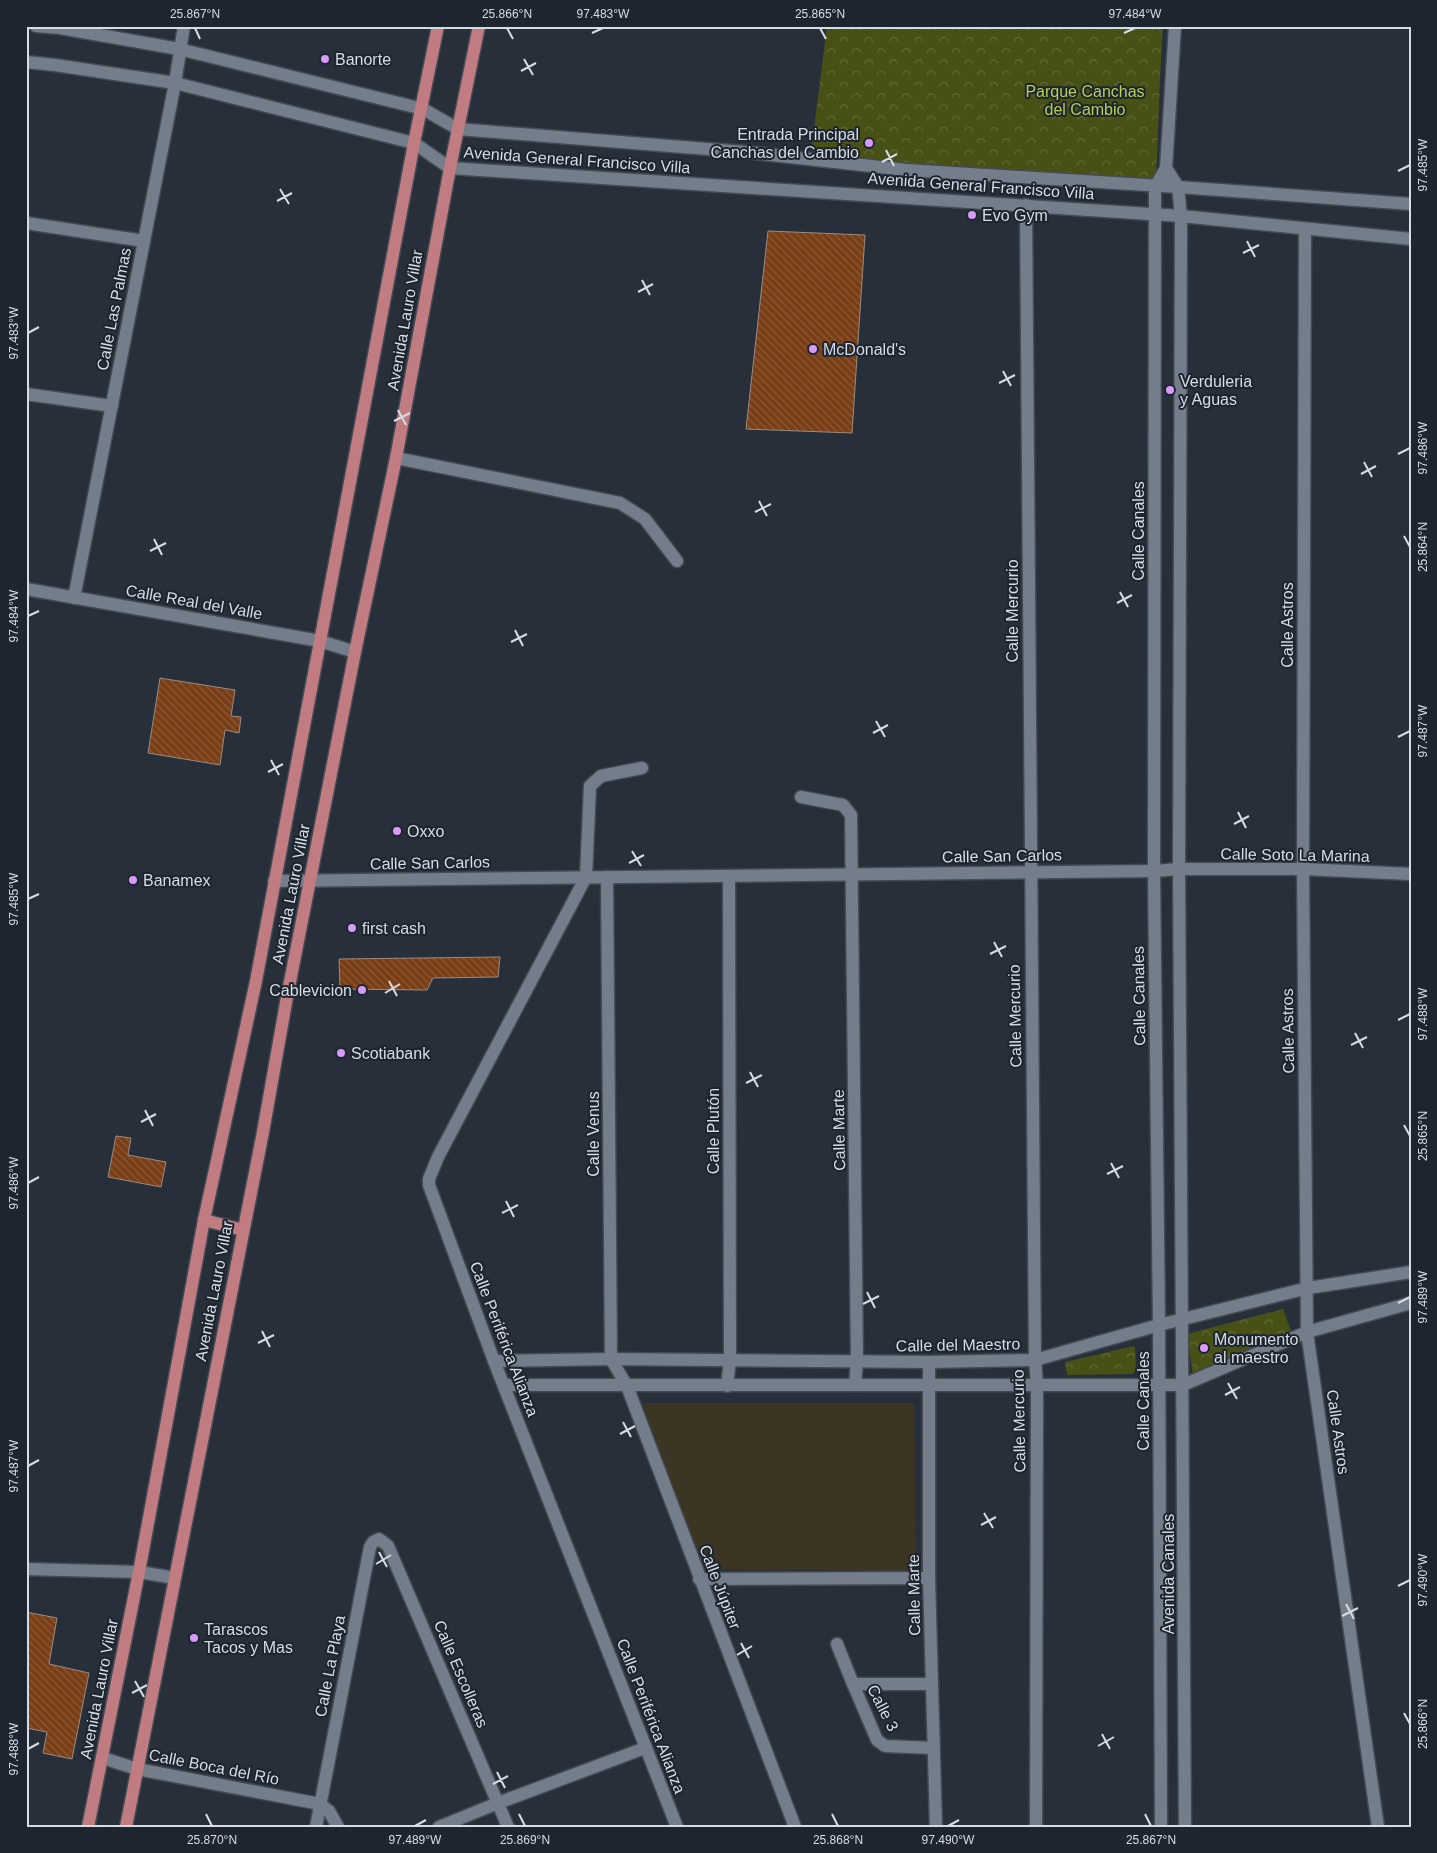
<svg xmlns="http://www.w3.org/2000/svg" width="1437" height="1853" font-family="Helvetica,sans-serif">
	<style>
		.education { fill: #3c3524 }
		.park { fill: url(#park-crowns) }
		.building { fill: url(#building-back-hatch); stroke: #9b8b82 }
		.lines { fill: none; stroke-linecap: round; stroke-linejoin: round }
		.minor-casing { stroke: #434a53; stroke-width: 15 }
		.tertiary-casing { stroke: #434a53; stroke-width: 15 }
		.secondary-casing { stroke: #434a53; stroke-width: 15 }
		.primary-casing { stroke: #434a53; stroke-width: 15 }
		.minor { stroke: #747e8b; stroke-width: 12 }
		.tertiary { stroke: #747e8b; stroke-width: 12 }
		.secondary { stroke: #747e8b; stroke-width: 12 }
		.primary { stroke: #c07c80; stroke-width: 12 }
		.ticks { fill: none; stroke: #d6dce3; stroke-width: 2 }
		.poi-dot { fill: #d89af8; stroke: #1d2530; stroke-width: 2 }
		.labels { text-anchor: middle; dominant-baseline: central; stroke-width: 4; stroke-linejoin: round; paint-order: stroke }
		.poi-label { font-size: 16px; fill: #d6dce3; stroke: #1d2530; text-anchor: start }
		.park-label { font-size: 16px; fill: #b8ce52; stroke: #1d2530 }
		.street-label { font-size: 16px; fill: #d6dce3; stroke: #1d2530 }
		.neatline { fill: none; stroke: #d6dce3; stroke-width: 2 }
		.ticks-label { font-size: 12px; text-anchor: middle; fill: #d6dce3 }
	</style>
	<defs>
		<pattern id="park-crowns" width="20" height="18" patternUnits="userSpaceOnUse" patternTransform="scale(1.25)"><rect width="20" height="18" fill="#475115"/><path d="M2 6a3 3 0 1 1 6 0M12 15a3 3 0 1 1 6 0" fill="none" stroke="#616937"/></pattern>
		<pattern id="building-back-hatch" width="6" height="6" patternUnits="userSpaceOnUse" patternTransform="scale(1.25)"><rect width="6" height="6" fill="#793e15"/><path d="M-1 5l2 2M0 0l6 6M5-1l2 2" fill="none" stroke="#8b5937"/></pattern>
	</defs>
	<rect width="100%" height="100%" fill="#272f3a"/>
	<path class="education" d="M642,1403h272l2,168 -215,-2z"/>
	<g class="park">
		<path d="M827,26h336l-3,52 -3,82 -2,18h-71l-274,-18z"/>
		<path d="M1283,1309l8,22 -98,44 -6,-41z"/>
		<path d="M1134,1346l1,3 1,21 -3,4 -66,1 -2,-13z"/>
	</g>
	<g class="building">
		<path d="M768,231l97,4 -13,198 -106,-4z"/>
		<path d="M160,678l75,12 -4,26 10,1 -2,16 -14,-3 -5,35 -72,-12z"/>
		<path d="M500,957l-2,20 -65,1 -6,12 -87,-1 -1,-30z"/>
		<path d="M116,1136l15,2 -3,17 38,7 -5,25 -53,-10z"/>
		<path d="M26,1612l31,6 -8,46 40,9 -17,86 -29,-6 4,-21 -21,-4z"/>
	</g>
	<g class="lines">
		<g class="minor-casing">
			<g id="minor">
				<path d="M1026,205l9,1155 2,24 -1,443"/>
				<path d="M26,223l118,18"/>
				<path d="M1305,229l-2,640 4,463 71,495"/>
				<path d="M26,394l86,12"/>
				<path d="M396,458l224,45 25,16 32,42"/>
				<path d="M26,589l294,52 35,11"/>
				<path d="M74,598l101,-515 9,-57"/>
				<path d="M642,768l-41,8 -11,10 -4,91 -148,280 -9,22v6l65,176 183,466"/>
				<path d="M801,797l42,8 8,10 6,546 -2,24"/>
				<path d="M1179,869h124l108,5"/>
				<path d="M607,877l4,482 16,27 168,441"/>
				<path d="M274,881l880,-10"/>
				<path d="M494,1361l117,-2 318,3 106,-2 124,-35"/>
				<path d="M929,1362v216l7,249"/>
				<path d="M504,1385c218,2 437,-2 655,0"/>
				<path d="M727,1386l3,-26 -1,-484"/>
				<path d="M26,1569l113,3 36,6"/>
				<path d="M699,1579l230,-1"/>
				<path d="M837,1644l16,40"/>
				<path d="M932,1684h-79l24,56 8,6 49,2"/>
				<path d="M103,1758l34,11 183,35 9,7 9,16"/>
				<path d="M316,1827l54,-280 3,-5 6,-3 9,7 120,281"/>
				<path d="M439,1827l59,-24 147,-55"/>
			</g>
		</g>
		<g class="tertiary-casing">
			<g id="tertiary">
				<path d="M1166,168l12,19 233,17"/>
				<path d="M1155,187l11,-19 9,-142"/>
				<path d="M1181,216l230,23"/>
				<path d="M1154,871l25,-2"/>
			</g>
		</g>
		<g class="secondary-casing">
			<g id="secondary">
				<path d="M36,26l24,2 119,21 244,60 35,20 287,23 162,18 271,17 3,29 -2,653 6,958"/>
				<path d="M26,62l29,3 120,18 239,60 36,25 731,48"/>
				<path d="M1155,187l-1,684 5,454 2,502"/>
				<path d="M1159,1325l149,-37 103,-16"/>
				<path d="M1159,1385h24l124,-53 104,-29"/>
			</g>
		</g>
		<g class="primary-casing">
			<g id="primary">
				<path d="M204,1220l39,10"/>
				<path d="M88,1827l51,-255 65,-352 52,-239 158,-838 24,-117"/>
				<path d="M126,1827l137,-695 24,-135 68,-345 41,-194 54,-290 29,-142"/>
			</g>
		</g>
		<use href="#minor" class="minor"/>
		<use href="#tertiary" class="tertiary"/>
		<use href="#secondary" class="secondary"/>
		<use href="#primary" class="primary"/>
	</g>
	<path class="ticks" d="M195,28l5,11M507,28l6,11M820,28l6,11M592,33l11,-5M1124,33l11,-5M524,59l9,16M521,71l15,-8M886,150l8,16M882,162l15,-8M1398,171l12,-6M280,189l9,15M277,201l15,-8M1247,241l8,16M1243,253l16,-8M642,280l8,15M638,292l15,-8M28,333l11,-6M1003,371l8,15M999,383l16,-8M398,410l8,15M394,421l16,-8M1398,454l12,-6M1364,462l8,15M1361,474l15,-8M759,501l8,15M755,512l16,-8M1404,536l6,11M154,539l8,16M150,551l16,-8M1120,592l8,15M1117,603l15,-8M28,616l11,-5M515,630l8,16M511,642l16,-8M876,721l9,16M873,733l15,-8M1398,737l12,-6M271,760l8,15M268,772l15,-8M1238,812l8,16M1234,824l15,-8M632,851l9,15M629,863l15,-8M28,899l11,-5M994,942l8,15M990,954l16,-8M389,981l8,15M385,993l15,-9M1398,1020l12,-6M1355,1033l8,15M1351,1045l16,-8M750,1072l8,15M746,1083l16,-8M145,1110l8,16M141,1122l15,-8M1404,1125l6,11M1111,1163l8,15M1107,1174l16,-8M28,1183l11,-6M506,1201l8,16M502,1213l16,-8M867,1292l8,16M1398,1303l12,-6M863,1304l16,-8M262,1331l8,16M258,1343l16,-8M1228,1383l9,16M1225,1395l15,-8M623,1422l8,15M620,1434l15,-8M28,1466l11,-6M984,1513l9,15M981,1525l15,-8M379,1552l8,15M376,1564l15,-9M1398,1586l12,-6M1346,1604l8,15M1342,1616l16,-8M741,1643l8,15M737,1655l15,-9M135,1681l9,16M132,1693l15,-8M1404,1713l6,11M1102,1734l8,15M1098,1746l16,-9M28,1749l11,-6M497,1772l8,16M493,1784l15,-8M206,1814l6,12M519,1814l6,12M832,1814l6,12M1145,1814l6,12M415,1826l11,-6M948,1826l11,-6"/>
	<g class="poi-dot">
		<circle cx="325" cy="59" r="5"/>
		<circle cx="869" cy="143" r="5"/>
		<circle cx="972" cy="215" r="5"/>
		<circle cx="813" cy="349" r="5"/>
		<circle cx="1170" cy="390" r="5"/>
		<circle cx="397" cy="831" r="5"/>
		<circle cx="133" cy="880" r="5"/>
		<circle cx="352" cy="928" r="5"/>
		<circle cx="362" cy="990" r="5"/>
		<circle cx="341" cy="1053" r="5"/>
		<circle cx="1204" cy="1348" r="5"/>
		<circle cx="194" cy="1638" r="5"/>
	</g>
	<g class="labels">
		<g class="poi-label">
			<text x="335" y="59">Banorte</text>
			<text x="859" y="134" text-anchor="end">Entrada Principal<tspan x="859" dy="18">Canchas del Cambio</tspan></text>
			<text x="982" y="215">Evo Gym</text>
			<text x="823" y="349">McDonald's</text>
			<text x="1180" y="381">Verduleria<tspan x="1180" dy="18">y Aguas</tspan></text>
			<text x="407" y="831">Oxxo</text>
			<text x="143" y="880">Banamex</text>
			<text x="362" y="928">first cash</text>
			<text x="352" y="990" text-anchor="end">Cablevicion</text>
			<text x="351" y="1053">Scotiabank</text>
			<text x="1214" y="1339">Monumento<tspan x="1214" dy="18">al maestro</tspan></text>
			<text x="204" y="1629">Tarascos<tspan x="204" dy="18">Tacos y Mas</tspan></text>
		</g>
		<g class="park-label">
			<text x="1085" y="91">Parque Canchas<tspan x="1085" dy="18">del Cambio</tspan></text>
		</g>
		<g class="street-label">
			<text transform="translate(577 160) rotate(4)">Avenida General Francisco Villa</text>
			<text transform="translate(981 186) rotate(4)">Avenida General Francisco Villa</text>
			<text transform="translate(114 309) rotate(-79)">Calle Las Palmas</text>
			<text transform="translate(405 320) rotate(-80)">Avenida Lauro Villar</text>
			<text transform="translate(1138 531) rotate(-90)">Calle Canales</text>
			<text transform="translate(194 602) rotate(10)">Calle Real del Valle</text>
			<text transform="translate(1012 611) rotate(-90)">Calle Mercurio</text>
			<text transform="translate(1287 625) rotate(-90)">Calle Astros</text>
			<text transform="translate(1295 855) rotate(1)">Calle Soto La Marina</text>
			<text transform="translate(1002 856) rotate(-1)">Calle San Carlos</text>
			<text transform="translate(430 863) rotate(-1)">Calle San Carlos</text>
			<text transform="translate(291 894) rotate(-79)">Avenida Lauro Villar</text>
			<text transform="translate(1139 996) rotate(-91)">Calle Canales</text>
			<text transform="translate(1015 1016) rotate(-91)">Calle Mercurio</text>
			<text transform="translate(1288 1031) rotate(-91)">Calle Astros</text>
			<text transform="translate(839 1130) rotate(-91)">Calle Marte</text>
			<text transform="translate(713 1131) rotate(-90)">Calle Plutón</text>
			<text transform="translate(593 1134) rotate(-90)">Calle Venus</text>
			<text transform="translate(214 1291) rotate(-79)">Avenida Lauro Villar</text>
			<text transform="translate(504 1339) rotate(69)">Calle Periférica Alianza</text>
			<text transform="translate(958 1345) rotate(-1)">Calle del Maestro</text>
			<text transform="translate(1143 1401) rotate(-90)">Calle Canales</text>
			<text transform="translate(1019 1421) rotate(-91)">Calle Mercurio</text>
			<text transform="translate(1338 1432) rotate(82)">Calle Astros</text>
			<text transform="translate(1168 1574) rotate(-90)">Avenida Canales</text>
			<text transform="translate(720 1587) rotate(69)">Calle Júpiter</text>
			<text transform="translate(914 1595) rotate(-91)">Calle Marte</text>
			<text transform="translate(330 1666) rotate(-79)">Calle La Playa</text>
			<text transform="translate(461 1674) rotate(67)">Calle Escolleras</text>
			<text transform="translate(99 1689) rotate(-79)">Avenida Lauro Villar</text>
			<text transform="translate(883 1708) rotate(63)">Calle 3</text>
			<text transform="translate(651 1716) rotate(69)">Calle Periférica Alianza</text>
			<text transform="translate(214 1767) rotate(11)">Calle Boca del Río</text>
		</g>
	</g>
	<rect width="1437" height="1853" fill="none" stroke="#1d2530" stroke-width="55"/>
	<rect x="28" y="28" width="1382" height="1798" class="neatline"/>
	<g class="ticks-label">
		<text x="195" y="18">25.867°N</text>
		<text x="507" y="18">25.866°N</text>
		<text x="603" y="18">97.483°W</text>
		<text x="820" y="18">25.865°N</text>
		<text x="1135" y="18">97.484°W</text>
		<text transform="translate(1423 165) rotate(-90)" y="4">97.485°W</text>
		<text transform="translate(14 333) rotate(-90)" y="4">97.483°W</text>
		<text transform="translate(1423 448) rotate(-90)" y="4">97.486°W</text>
		<text transform="translate(1423 547) rotate(-90)" y="4">25.864°N</text>
		<text transform="translate(14 616) rotate(-90)" y="4">97.484°W</text>
		<text transform="translate(1423 731) rotate(-90)" y="4">97.487°W</text>
		<text transform="translate(14 899) rotate(-90)" y="4">97.485°W</text>
		<text transform="translate(1423 1014) rotate(-90)" y="4">97.488°W</text>
		<text transform="translate(1423 1136) rotate(-90)" y="4">25.865°N</text>
		<text transform="translate(14 1183) rotate(-90)" y="4">97.486°W</text>
		<text transform="translate(1423 1297) rotate(-90)" y="4">97.489°W</text>
		<text transform="translate(14 1466) rotate(-90)" y="4">97.487°W</text>
		<text transform="translate(1423 1580) rotate(-90)" y="4">97.490°W</text>
		<text transform="translate(1423 1724) rotate(-90)" y="4">25.866°N</text>
		<text transform="translate(14 1749) rotate(-90)" y="4">97.488°W</text>
		<text x="212" y="1844">25.870°N</text>
		<text x="415" y="1844">97.489°W</text>
		<text x="525" y="1844">25.869°N</text>
		<text x="838" y="1844">25.868°N</text>
		<text x="948" y="1844">97.490°W</text>
		<text x="1151" y="1844">25.867°N</text>
	</g>
</svg>
